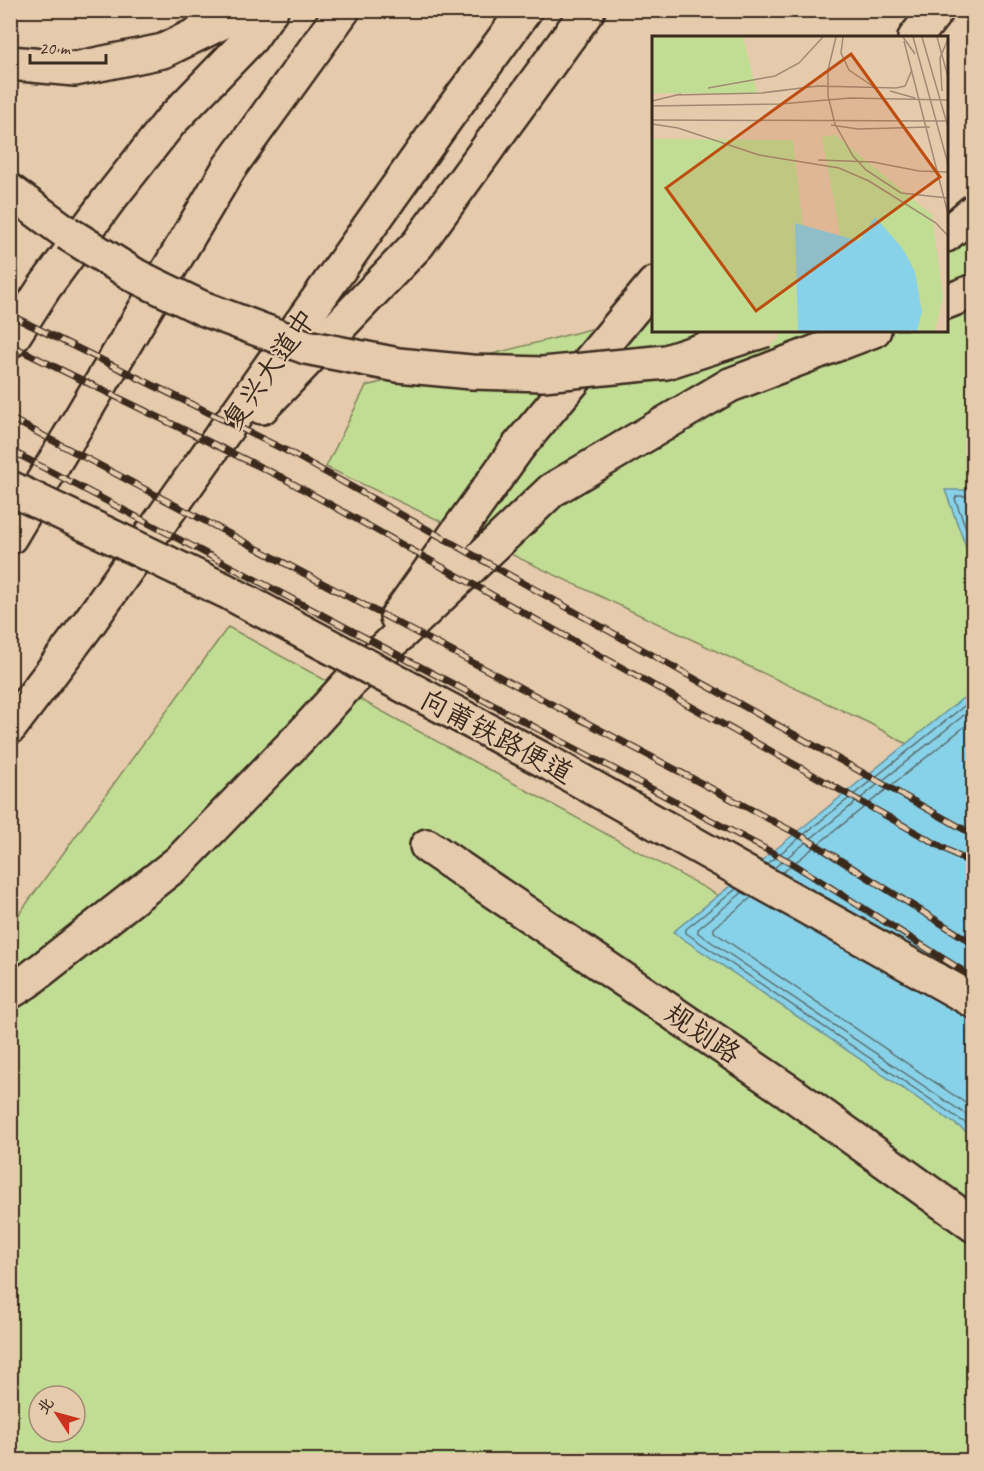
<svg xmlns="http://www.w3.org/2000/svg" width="984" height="1471" font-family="Caveat,'LXGW WenKai TC',sans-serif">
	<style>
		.green { fill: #c1dd94; stroke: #7e8459; stroke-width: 1.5; fill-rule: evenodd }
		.water { fill: #88d2e9; stroke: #698f98; stroke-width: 1.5 }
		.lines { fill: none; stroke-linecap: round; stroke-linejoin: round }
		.shore { stroke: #5a6d6f; stroke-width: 1.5 }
		.minor-casing { stroke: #3b2a1e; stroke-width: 38 }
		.major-casing { stroke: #3b2a1e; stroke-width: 38 }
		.highway-casing { stroke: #3b2a1e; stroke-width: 38 }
		.minor { stroke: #e5caac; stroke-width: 33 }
		.major { stroke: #e5caac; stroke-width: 33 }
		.highway { stroke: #e5caac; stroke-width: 33 }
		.rail-casing { stroke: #3b2a1e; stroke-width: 7 }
		.rail { stroke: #e5caac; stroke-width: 4.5; stroke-dasharray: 14; stroke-linecap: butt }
		.minor-bridge-casing { stroke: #3b2a1e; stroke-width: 38; stroke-linecap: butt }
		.highway-bridge-casing { stroke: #3b2a1e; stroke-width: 38; stroke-linecap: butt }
		.minor-bridge { stroke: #e5caac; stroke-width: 33 }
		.highway-bridge { stroke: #e5caac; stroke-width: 33 }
		.labels { text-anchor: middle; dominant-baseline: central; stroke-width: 4.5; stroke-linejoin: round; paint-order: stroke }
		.street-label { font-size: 28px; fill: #3b2a1e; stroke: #e5caac }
		.inset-road { fill: none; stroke: #a18a73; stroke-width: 1.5 }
		.view { fill: #bd4d10; fill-opacity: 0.15; stroke: #bd4d10; stroke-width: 3 }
		.inset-edge { fill: none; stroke: #3b2a1e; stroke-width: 3 }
	</style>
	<rect width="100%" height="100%" fill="#e5caac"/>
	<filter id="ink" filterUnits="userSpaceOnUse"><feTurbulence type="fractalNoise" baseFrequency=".0167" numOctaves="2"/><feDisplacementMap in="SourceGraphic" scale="12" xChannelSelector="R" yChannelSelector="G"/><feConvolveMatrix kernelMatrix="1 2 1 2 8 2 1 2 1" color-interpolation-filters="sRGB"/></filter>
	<g filter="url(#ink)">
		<g class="green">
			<path d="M973,231v550l-104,-58 -543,-256 40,-81 288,-73v17h292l1,-92z"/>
			<path d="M228,627l548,300 197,113v420h-962v-535zM39,1396h36v36h-36z"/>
		</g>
		<g class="water">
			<path d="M945,490h28v76z"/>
			<path d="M973,690v446l-300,-204z"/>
		</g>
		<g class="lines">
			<g class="shore">
				<path d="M974,496h-17l-2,3 19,50"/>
				<path d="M767,864l207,-166"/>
				<path d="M774,868l200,-161"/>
				<path d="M782,873l192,-154"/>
				<path d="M736,889l-50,40v4l288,196"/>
				<path d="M743,892l-45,37v4l276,187"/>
				<path d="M752,897l-38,31v4l260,177"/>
			</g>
			<g class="minor-casing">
				<g id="minor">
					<path d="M551,764l423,237"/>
					<path d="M427,846l361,245 186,134"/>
				</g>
			</g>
			<g class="major-casing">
				<g id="major">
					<path d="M262,407l156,-163 170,-234"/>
					<path d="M10,537l219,-369 114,-158"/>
					<path d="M10,727l78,-103 359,-507 78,-107"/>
				</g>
			</g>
			<g class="highway-casing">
				<g id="highway">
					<path d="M915,38l22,-28"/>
					<path d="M10,63l65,6 88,-18 84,-41"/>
					<path d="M10,191l57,42"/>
					<path d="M946,235l28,-24"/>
					<path d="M946,302l28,-11"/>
					<path d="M10,341l34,-53 63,-86 63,-80 81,-84 20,-28"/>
					<path d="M397,617l121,-170 136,-163"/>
					<path d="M10,992l16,-10 154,-121 122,-126 48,-53 202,-192 178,-105 144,-55"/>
				</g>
			</g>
			<use href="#minor" class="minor"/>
			<use href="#major" class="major"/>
			<use href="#highway" class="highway"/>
			<g class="rail-casing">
				<g id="rail">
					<path d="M10,315l281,138 683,382"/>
					<path d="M10,345l273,133 691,387"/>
					<path d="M10,418l795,420 169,106"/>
					<path d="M10,450l780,412 184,116"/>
				</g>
			</g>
			<use href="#rail" class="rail"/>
			<g class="minor-bridge-casing">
				<path id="minor-bridge" d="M10,488l216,103 325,173"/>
			</g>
			<g class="highway-bridge-casing">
				<path id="highway-bridge" d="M67,233l69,43 66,32 104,39 92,18 73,7 72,2 123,-12 99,-32"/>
			</g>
			<use href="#minor-bridge" class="minor-bridge"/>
			<use href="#highway-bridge" class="highway-bridge"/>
		</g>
	</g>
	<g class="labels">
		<g class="street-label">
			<text transform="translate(269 369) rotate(-55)">复兴大道中</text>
			<text transform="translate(497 736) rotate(28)">向莆铁路便道</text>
			<text transform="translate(703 1033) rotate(34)">规划路</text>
		</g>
	</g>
	<g transform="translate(652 36)">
		<rect width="296" height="296" fill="#e5caac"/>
		<path d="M0,1h91l14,56h-105zM183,99l97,80 11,82 -8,34h-86l-10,-102 -17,-92zM0,103l141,1 22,191h-163z" fill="#c1dd94"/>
		<path d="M223,181l28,32 12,23 7,40 -5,19h-119l-3,-108 64,18z" fill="#88d2e9"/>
		<path class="inset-road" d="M184,1l-8,33v26l7,28 18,32 13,14 35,23 47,5M191,1l-2,16 8,17 25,17M251,1l12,17M261,1l35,127M270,1l26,90M285,1l11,40M252,5l44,173M56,52l67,-12 24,-13 24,-26M238,55l25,7M290,55l-2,-33 8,-19M23,59l86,-2 57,-7 78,2 9,-2 7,-16M0,65l29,-7M0,70l128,-2 70,-6 98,2M0,84l296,1M0,88l26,4 81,27 80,13 30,13 67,42 12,13M179,89l27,4 72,-2M166,124l55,2 46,9 29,1"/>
		<path class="view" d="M199,18l89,123 -184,134 -90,-123z"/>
		<rect width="296" height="296" class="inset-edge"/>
	</g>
	<rect width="984" height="1471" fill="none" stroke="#e5caac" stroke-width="36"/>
	<rect x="18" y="18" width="948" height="1435" fill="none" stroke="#3b2a1e" stroke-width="2" filter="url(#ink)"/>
	<g transform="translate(57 1414) rotate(306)"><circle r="28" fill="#e5caac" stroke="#a18a73" stroke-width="1.5"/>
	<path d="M0-4.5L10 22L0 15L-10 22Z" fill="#c8321e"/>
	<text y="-9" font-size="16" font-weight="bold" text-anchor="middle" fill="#3b2a1e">北</text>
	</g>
	<path d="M30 54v9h76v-9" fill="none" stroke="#3b2a1e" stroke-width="3"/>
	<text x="39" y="54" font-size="18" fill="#3b2a1e" stroke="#e5caac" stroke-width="4.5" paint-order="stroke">20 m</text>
</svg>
